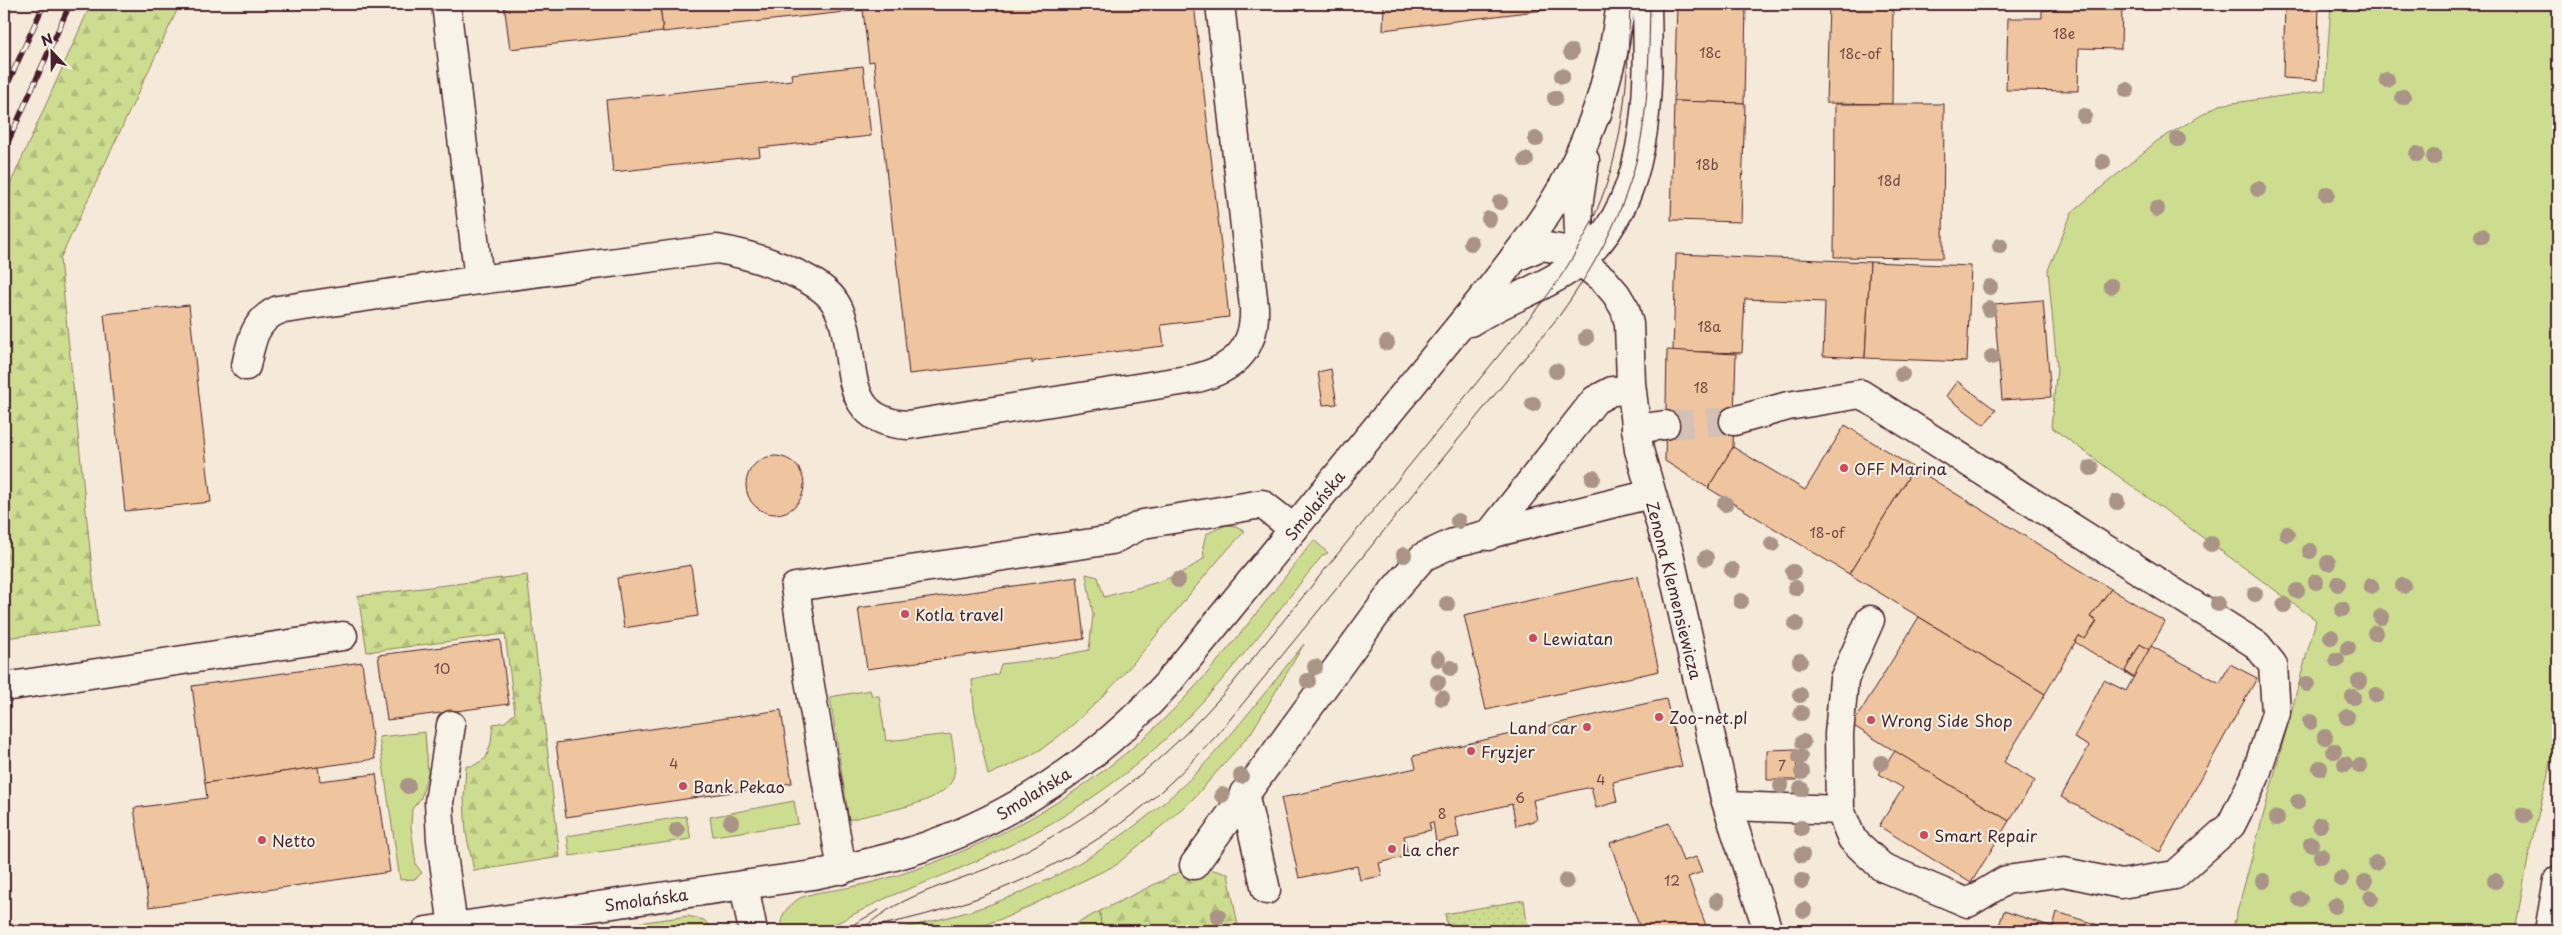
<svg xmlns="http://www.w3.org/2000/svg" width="2562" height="935" font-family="'Playpen Sans',sans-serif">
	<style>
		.green { fill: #cddd90; stroke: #8c7e5e }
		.forest { fill: url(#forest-firs); stroke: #8c7e5e }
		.park { fill: url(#park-dots); stroke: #8c7e5e }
		.building { fill: #eec59e; stroke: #4a1f2b }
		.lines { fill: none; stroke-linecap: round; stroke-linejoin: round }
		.minor-tunnel { stroke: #d3c1b6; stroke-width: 28; stroke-dasharray: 28 14; stroke-linecap: butt }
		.minor-casing { stroke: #4a1f2b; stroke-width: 31 }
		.minor { stroke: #f7f3e8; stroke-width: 28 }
		.tram { stroke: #4a1f2b; stroke-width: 1 }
		.rail-casing { stroke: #4a1f2b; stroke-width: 5.5 }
		.rail { stroke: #f7f3e8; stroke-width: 4; stroke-dasharray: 11; stroke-linecap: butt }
		.tree { fill: #a99487 }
		.poi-dot { fill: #d1495b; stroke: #f7f3e8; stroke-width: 2 }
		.labels { text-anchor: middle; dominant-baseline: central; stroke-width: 4; stroke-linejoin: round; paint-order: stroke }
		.number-label { font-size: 14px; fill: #734848 }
		.poi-label { font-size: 16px; fill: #4a1f2b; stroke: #f7f3e8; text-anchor: start }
		.street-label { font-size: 16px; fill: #4a1f2b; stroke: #f7f3e8 }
	</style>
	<defs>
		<pattern id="forest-firs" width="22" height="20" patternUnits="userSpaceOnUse" patternTransform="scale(1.25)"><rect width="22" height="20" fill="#cddd90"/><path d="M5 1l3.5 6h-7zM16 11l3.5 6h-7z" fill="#b2bd7c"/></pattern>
		<pattern id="park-dots" width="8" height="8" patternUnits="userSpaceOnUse" patternTransform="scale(1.25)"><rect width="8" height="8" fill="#cddd90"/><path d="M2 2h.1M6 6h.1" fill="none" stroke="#b2bd7c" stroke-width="1.8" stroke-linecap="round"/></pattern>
	</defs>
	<rect width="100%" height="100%" fill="#f5ead9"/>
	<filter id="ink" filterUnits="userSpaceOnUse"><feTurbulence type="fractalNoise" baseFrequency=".02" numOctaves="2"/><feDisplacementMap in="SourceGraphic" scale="10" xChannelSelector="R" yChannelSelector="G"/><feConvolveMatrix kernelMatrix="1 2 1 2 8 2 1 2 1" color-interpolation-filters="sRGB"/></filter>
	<g filter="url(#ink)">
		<g class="green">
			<path d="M2331,4h227v730l-28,114 -15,83h-283l84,-311 -265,-193 6,-60 -9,-97 24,-58 85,-71 62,-36 106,-15z"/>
			<path d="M1226,525l10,1 9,5c-68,70 -121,160 -202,217 -17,11 -37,19 -55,27l-14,-67 -2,-28 26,-6 3,-10 42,-5 46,-9 4,-35 -7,-41 12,3 6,20c34,-10 72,-16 100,-39l-1,-12 3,-12z"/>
			<path d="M1314,540l14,13 -5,2c-45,55 -87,113 -136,163 -85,87 -177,133 -289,175 -22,9 -41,20 -61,30 -12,5 -43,8 -56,8 -2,-15 6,-25 19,-33 16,-7 34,-7 51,-11 30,-6 59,-15 87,-26 84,-32 161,-79 225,-141 56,-54 102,-119 151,-180z"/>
			<path d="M1304,644l-53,89 -58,66 -77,66 -109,52 -42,14h-74c36,-9 72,-16 106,-29 75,-28 147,-76 203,-133 37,-39 70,-83 104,-125z"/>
			<path d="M870,690l2,6h7l7,45 65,-7c2,14 8,37 -1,50 -16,22 -74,28 -101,36l-19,-123z"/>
			<path d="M425,732l3,40 -7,26 -9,11 -1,18 5,38 6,8 -7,6 -15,1 -21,-143z"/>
			<path d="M794,801l4,23 -85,12 -3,-19z"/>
			<path d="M686,816l5,23 -121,17 -3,-20z"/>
			<path d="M1100,911l1,20h-38z"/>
			<path d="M688,916l16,4 10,11h-134z"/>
		</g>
		<g class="forest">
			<path d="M91,4h89l-120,255 38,368 -94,11v-440z"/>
			<path d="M527,575l33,282 -86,14 -8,-38 -2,-34 2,-33h7l13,-8 5,-15 2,-19 12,-2 10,-9 -10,-79 -138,18 -9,-56z"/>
			<path d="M1194,865l34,9 11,57h-138l-1,-20z"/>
		</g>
		<path class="park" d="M1524,900l4,31h-80l-3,-17z"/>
		<g class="building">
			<path d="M504,4h156l3,28 -153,17z"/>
			<path d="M660,4h534l35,313 -68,8 3,21 -129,15 -3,3v-4l-123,14 -35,-313 -5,1 -6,-52 -200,22z"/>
			<path d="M1384,4h208l-209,26z"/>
			<path d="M1677,4h69l-2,99 -70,-2z"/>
			<path d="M1829,4h64l-1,100 -66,-1z"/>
			<path d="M2051,4h71l-1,45 -42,-1 -1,43 -72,-1 2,-72h34v-8h8z"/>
			<path d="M2285,4h34l-2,76 -34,-2z"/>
			<path d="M863,66l8,70 -112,12 1,8 -147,16 -7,-72 186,-20 -1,-6z"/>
			<path d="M1674,101l71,2 -4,119 -70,-2z"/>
			<path d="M1835,104h109l-1,154 -109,-1z"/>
			<path d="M1676,254l194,8 -5,96 -42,-2 2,-54 -80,-3 -3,54 -69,-2z"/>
			<path d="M1870,262l101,4 -4,96 -102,-4z"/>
			<path d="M2043,300l8,97 -49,3 -8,-96z"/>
			<path d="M189,305l22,197 -86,9 -21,-197z"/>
			<path d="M1667,350l69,4 -3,93 -25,41 -43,-27z"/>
			<path d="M1331,369l6,35 -14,1 -5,-33z"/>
			<path d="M1957,381l39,29 -12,15 -38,-29z"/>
			<path d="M1845,425l69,43 -65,106 -141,-86 25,-41 72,43z"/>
			<circle cx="775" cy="485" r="29"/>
			<path d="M1914,468l197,121 -21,28 7,4 -12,18 -6,-3 -34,58 -196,-120z"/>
			<path d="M691,565l7,51 -74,12 -7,-50z"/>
			<path d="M1638,576l21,95 -173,39 -22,-95z"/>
			<path d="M1077,577l7,62 -217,30 -9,-61z"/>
			<path d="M2111,589l54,33 -16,28 -9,-6 -15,27 10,6 -1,1 -59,-36 4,-6 6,3 12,-18 -7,-4z"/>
			<path d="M1919,617l126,77 -41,68 31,19 -26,40 -157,-96z"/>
			<path d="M500,640l9,64 -122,16 -9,-65z"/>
			<path d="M2140,644l9,6 -14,27 -10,-6z"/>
			<path d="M2151,646l69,37 10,-19 27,14 -97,174 -99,-55 28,-51 -15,-8 30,-58 22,11z"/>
			<path d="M362,662l13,97 -170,24 -13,-97z"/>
			<path d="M1666,699l16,67 -69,16 4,20 -21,6 -5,-21 -58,13 4,20 -21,6 -4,-22 -57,13 4,20 -23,5 -3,-20 -4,1 2,7 -27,6 4,20 -29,7 3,13 -22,4 -3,-14 -58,12 -18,-80 135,-30 -3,-12z"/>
			<path d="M781,710l11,73 -226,34 -10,-74z"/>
			<path d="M1796,749l1,31h-30v-30z"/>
			<path d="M1895,751l114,70 -38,62 -92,-57 24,-38 -24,-14z"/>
			<path d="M318,767l2,14 56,-7 14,98 -241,35 -15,-99 73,-10 -2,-15z"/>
			<path d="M1669,823l14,38 13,-4 6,15 -14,5 20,54h-67l-31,-88z"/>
			<path d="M2004,911l49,16 4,-15 60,19h-120z"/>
		</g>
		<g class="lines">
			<path class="minor-tunnel" d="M1665,425l69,-4"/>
			<g class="minor-casing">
				<g id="minor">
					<path d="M446,4l33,276 238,-31c31,5 103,26 119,55 26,45 -4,117 72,121l285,-46c39,-9 63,-28 61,-72l-34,-303"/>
					<path d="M1597,114l16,-61 8,-49"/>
					<path d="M1514,258l27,-12 25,4 38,30 12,14 9,15 4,15 2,59 8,67 30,103 56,246 43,132"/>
					<path d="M1580,260l-2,-53 7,-47"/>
					<path d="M1470,322c32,-21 70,-32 101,-54 81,-59 78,-175 76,-264"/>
					<path d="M246,366c5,-24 8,-45 32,-56l201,-30"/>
					<path d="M1636,429l29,-4"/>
					<path d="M1488,536l107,-136 17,-9 19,-1"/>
					<path d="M4,687l339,-51"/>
					<path d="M451,725l-12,77 2,38 12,87"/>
					<path d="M1244,793l22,97"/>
					<path d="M1728,806l112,4 12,29 30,28 86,36 38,-23 58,-8 57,12 54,-9 56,-50 24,-48 21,-64 -3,-48 -16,-20 -396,-251 -73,12 -54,15"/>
					<path d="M1840,810l-1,-76 5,-55 26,-59"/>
					<path d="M1194,865l200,-275 29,-33 30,-14 198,-49"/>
					<path d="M842,870l-34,-196 -13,-87 317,-47 31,-16 119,-20 32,25"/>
					<path d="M744,885l9,46"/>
					<path d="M426,931l387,-56c34,-7 67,-14 99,-24 97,-31 187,-91 255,-167l323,-395c24,-31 48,-60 68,-94 19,-31 32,-64 44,-99"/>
					<path d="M2549,931l9,-51"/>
				</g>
			</g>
			<use href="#minor" class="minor"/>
			<g class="tram">
				<path d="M864,928c39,-36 96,-46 143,-68 88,-41 162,-103 225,-176l315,-388c72,-98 80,-175 83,-292"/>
				<path d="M842,931l37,-21"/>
				<path d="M848,931c103,-16 204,-54 288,-119 30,-23 56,-50 82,-78l341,-418c40,-55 72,-115 83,-183 7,-42 7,-86 8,-129"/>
			</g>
			<g class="rail-casing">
				<g id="rail">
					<path d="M4,16l5,-12"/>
					<path d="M4,92l40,-88"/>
					<path d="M4,151l66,-147"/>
				</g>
			</g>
			<use href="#rail" class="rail"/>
		</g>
		<g class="tree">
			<circle cx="1571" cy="52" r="8"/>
			<circle cx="1562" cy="76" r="8"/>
			<circle cx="2387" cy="80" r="8"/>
			<circle cx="2127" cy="90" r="8"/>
			<circle cx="2403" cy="97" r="8"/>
			<circle cx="1555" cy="98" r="8"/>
			<circle cx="2084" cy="116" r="8"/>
			<circle cx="1536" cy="139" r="8"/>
			<circle cx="2178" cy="139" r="8"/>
			<circle cx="2417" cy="154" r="8"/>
			<circle cx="2434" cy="157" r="8"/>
			<circle cx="1526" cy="160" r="8"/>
			<circle cx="2103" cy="162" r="8"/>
			<circle cx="2258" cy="189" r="8"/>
			<circle cx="2327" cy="194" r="8"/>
			<circle cx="1500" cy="202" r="8"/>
			<circle cx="2157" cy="209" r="8"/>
			<circle cx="1489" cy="219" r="8"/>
			<circle cx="2482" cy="236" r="8"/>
			<circle cx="1471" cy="243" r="8"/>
			<circle cx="2000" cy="246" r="8"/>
			<circle cx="2111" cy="286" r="8"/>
			<circle cx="1990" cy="287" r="8"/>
			<circle cx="1989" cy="309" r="8"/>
			<circle cx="1586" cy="338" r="8"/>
			<circle cx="1387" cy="343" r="8"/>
			<circle cx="1992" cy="357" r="8"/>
			<circle cx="1556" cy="371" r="8"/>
			<circle cx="1902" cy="374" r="8"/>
			<circle cx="1533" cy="404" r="8"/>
			<circle cx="2091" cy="468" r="8"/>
			<circle cx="1593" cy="478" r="8"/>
			<circle cx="2117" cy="502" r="8"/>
			<circle cx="1725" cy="504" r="8"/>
			<circle cx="1458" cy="521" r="8"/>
			<circle cx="2287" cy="534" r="8"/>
			<circle cx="1772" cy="544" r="8"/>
			<circle cx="2211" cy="544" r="8"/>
			<circle cx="2310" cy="551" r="8"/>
			<circle cx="1404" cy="555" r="8"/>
			<circle cx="1706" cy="558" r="8"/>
			<circle cx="2328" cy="563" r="8"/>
			<circle cx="1732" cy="570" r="8"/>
			<circle cx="1793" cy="572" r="8"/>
			<circle cx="1178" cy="580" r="8"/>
			<circle cx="2316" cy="582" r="8"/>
			<circle cx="2338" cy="584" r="8"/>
			<circle cx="2371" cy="586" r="8"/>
			<circle cx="2403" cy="586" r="8"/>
			<circle cx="1795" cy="588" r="8"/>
			<circle cx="2297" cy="591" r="8"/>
			<circle cx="2255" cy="594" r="8"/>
			<circle cx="1741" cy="601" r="8"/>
			<circle cx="1447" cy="604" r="8"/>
			<circle cx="2218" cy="604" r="8"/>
			<circle cx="2284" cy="605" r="8"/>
			<circle cx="2342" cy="609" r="8"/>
			<circle cx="2381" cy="617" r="8"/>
			<circle cx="1796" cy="624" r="8"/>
			<circle cx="2375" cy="633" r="8"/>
			<circle cx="2331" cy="637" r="8"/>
			<circle cx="2348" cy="648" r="8"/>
			<circle cx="1438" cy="659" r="8"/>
			<circle cx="2337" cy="660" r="8"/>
			<circle cx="1800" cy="661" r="8"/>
			<circle cx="1315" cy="667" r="8"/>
			<circle cx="1451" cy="668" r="8"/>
			<circle cx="1308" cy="681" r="8"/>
			<circle cx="2359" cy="681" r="8"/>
			<circle cx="1438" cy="682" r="8"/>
			<circle cx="2307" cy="684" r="8"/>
			<circle cx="1800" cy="695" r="8"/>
			<circle cx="2376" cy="695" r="8"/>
			<circle cx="2353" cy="697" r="8"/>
			<circle cx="1442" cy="698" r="8"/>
			<circle cx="1801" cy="713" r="8"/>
			<circle cx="2347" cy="717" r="8"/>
			<circle cx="2310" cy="722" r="8"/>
			<circle cx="2325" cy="737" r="8"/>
			<circle cx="1803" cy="742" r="8"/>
			<circle cx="2334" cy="751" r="8"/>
			<circle cx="1800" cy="757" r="8"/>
			<circle cx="1881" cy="763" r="8"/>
			<circle cx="2345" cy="764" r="8"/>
			<circle cx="2360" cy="766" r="8"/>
			<circle cx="2320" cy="768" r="8"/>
			<circle cx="1802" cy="772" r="8"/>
			<circle cx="1241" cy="776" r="8"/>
			<circle cx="408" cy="786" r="8"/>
			<circle cx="1781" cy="786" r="8"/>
			<circle cx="1801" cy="789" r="8"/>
			<circle cx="1222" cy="795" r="8"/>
			<circle cx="2298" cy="802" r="8"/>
			<circle cx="2524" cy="815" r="8"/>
			<circle cx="2277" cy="818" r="8"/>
			<circle cx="731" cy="822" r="8"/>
			<circle cx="2320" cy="825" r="8"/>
			<circle cx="1801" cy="828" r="8"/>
			<circle cx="677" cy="830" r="8"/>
			<circle cx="2311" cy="844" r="8"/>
			<circle cx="1802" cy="855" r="8"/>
			<circle cx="2321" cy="856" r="8"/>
			<circle cx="2376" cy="863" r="8"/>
			<circle cx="2341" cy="879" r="8"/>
			<circle cx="1566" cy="881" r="8"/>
			<circle cx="1802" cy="881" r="8"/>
			<circle cx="2263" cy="881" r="8"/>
			<circle cx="2495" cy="881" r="8"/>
			<circle cx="2365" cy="882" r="8"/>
			<circle cx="2371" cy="898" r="8"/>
			<circle cx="2300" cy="899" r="8"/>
			<circle cx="1717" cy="901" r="8"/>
			<circle cx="2335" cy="906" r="8"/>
			<circle cx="1804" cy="910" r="8"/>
			<circle cx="1218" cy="916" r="8"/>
		</g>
	</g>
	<g class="poi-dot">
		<circle cx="1844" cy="468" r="5"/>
		<circle cx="905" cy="614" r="5"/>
		<circle cx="1533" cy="638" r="5"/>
		<circle cx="1659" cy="717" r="5"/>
		<circle cx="1871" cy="720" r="5"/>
		<circle cx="1587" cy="727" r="5"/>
		<circle cx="1471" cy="751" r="5"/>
		<circle cx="683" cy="786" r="5"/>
		<circle cx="1924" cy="835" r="5"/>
		<circle cx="262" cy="840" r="5"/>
		<circle cx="1392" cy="849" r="5"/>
	</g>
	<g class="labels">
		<g class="number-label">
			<text x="2064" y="33">18e</text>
			<text x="1710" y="52">18c</text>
			<text x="1860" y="53">18c-of</text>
			<text x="1707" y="164">18b</text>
			<text x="1889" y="180">18d</text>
			<text x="1709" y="326">18a</text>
			<text x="1701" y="387">18</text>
			<text x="1827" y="532">18-of</text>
			<text x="442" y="668">10</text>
			<text x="674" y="763">4</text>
			<text x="1782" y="765">7</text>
			<text x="1601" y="779">4</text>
			<text x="1520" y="797">6</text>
			<text x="1442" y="813">8</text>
			<text x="1672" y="880">12</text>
		</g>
		<g class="poi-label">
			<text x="1854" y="468">OFF Marina</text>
			<text x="915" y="614">Kotla travel</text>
			<text x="1543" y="638">Lewiatan</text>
			<text x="1669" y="717">Zoo-net.pl</text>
			<text x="1881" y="720">Wrong Side Shop</text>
			<text x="1577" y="727" text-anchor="end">Land car</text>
			<text x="1481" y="751">Fryzjer</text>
			<text x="693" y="786">Bank Pekao</text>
			<text x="1934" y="835">Smart Repair</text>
			<text x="272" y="840">Netto</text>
			<text x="1402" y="849">La cher</text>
		</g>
		<g class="street-label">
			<text transform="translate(1314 505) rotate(-51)">Smolańska</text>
			<text transform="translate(1675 590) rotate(76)">Zenona Klemensiewicza</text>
			<text transform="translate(1033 793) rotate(-32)">Smolańska</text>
			<text transform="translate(646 899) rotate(-8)">Smolańska</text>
		</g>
	</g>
	<rect width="2562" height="935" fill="none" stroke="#f7f3e8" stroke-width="20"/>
	<rect x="10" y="10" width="2542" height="915" fill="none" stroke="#4a1f2b" stroke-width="2" filter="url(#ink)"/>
	<g transform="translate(52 52) rotate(338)" stroke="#f7f3e8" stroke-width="4" paint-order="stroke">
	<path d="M0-4L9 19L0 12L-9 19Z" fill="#4a1f2b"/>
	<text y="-8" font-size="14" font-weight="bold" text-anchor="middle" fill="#4a1f2b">N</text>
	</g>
</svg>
